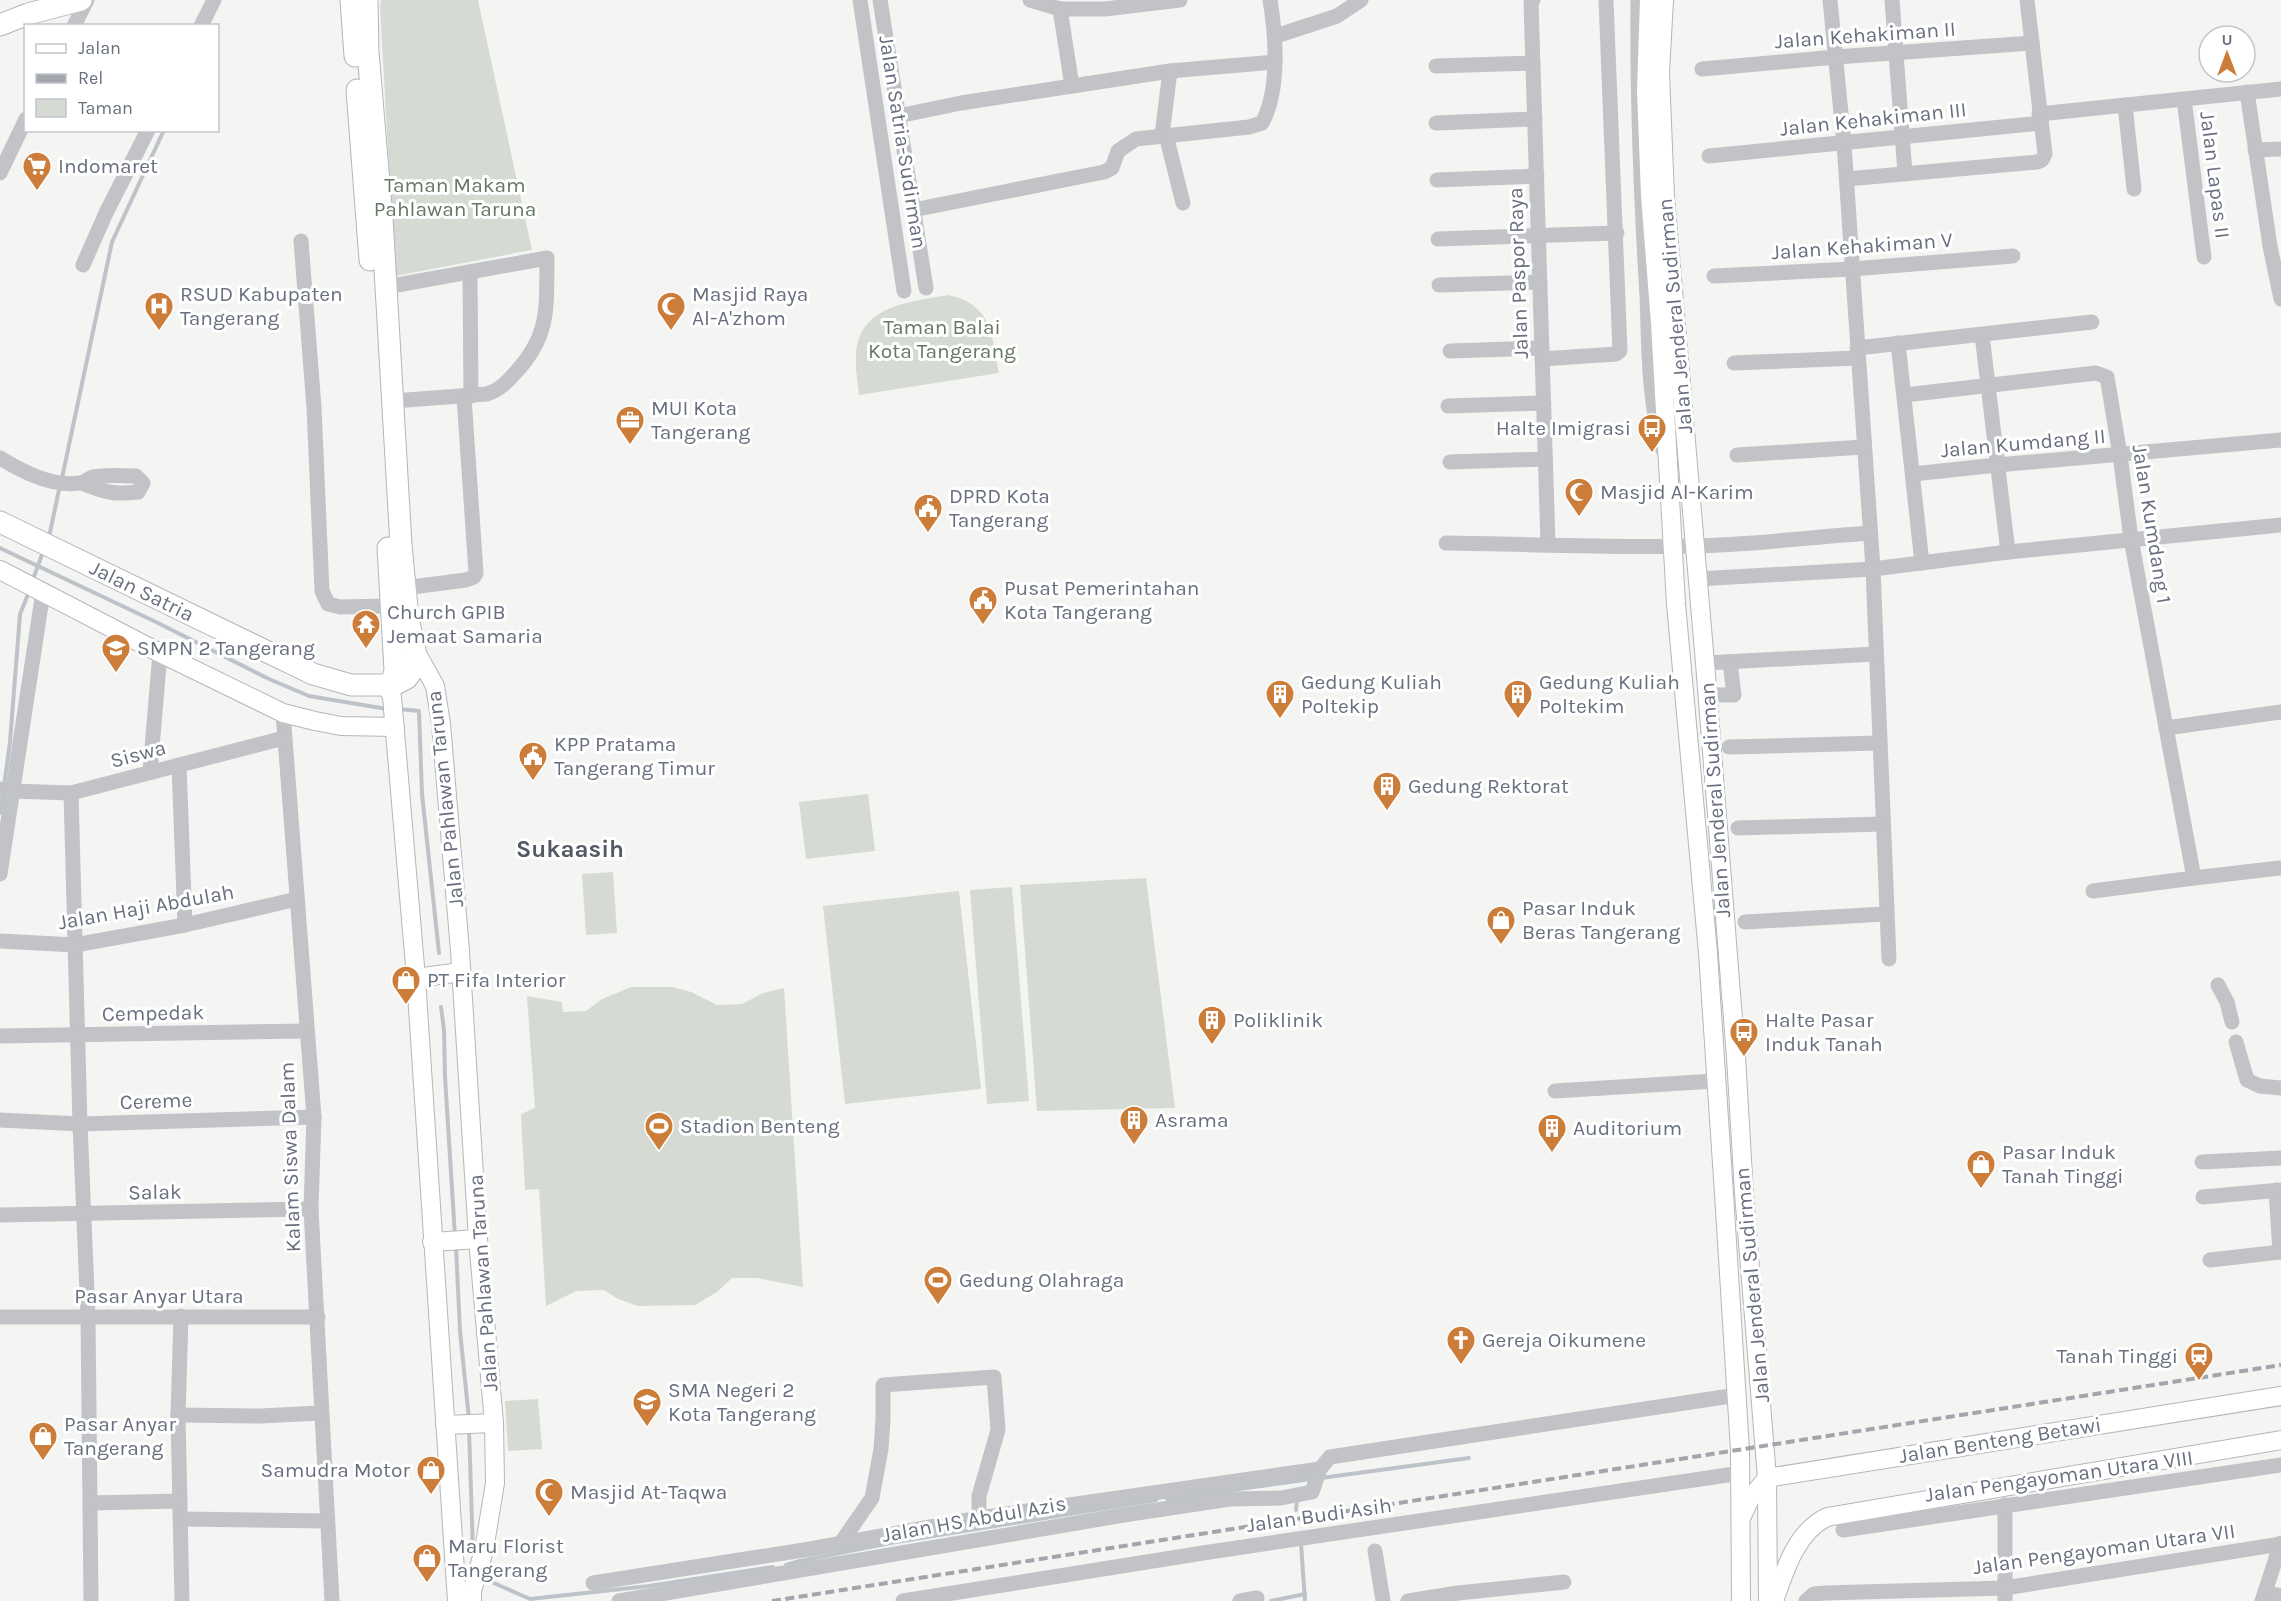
<svg xmlns="http://www.w3.org/2000/svg" width="2281" height="1601" font-family="Karla,sans-serif">
	<style>
		.green { fill: #d5dbd3 }
		.lines { fill: none; stroke-linecap: round; stroke-linejoin: round }
		.stream { stroke: #bdc3c9; stroke-width: 4 }
		.major-casing { stroke: #b4b6ba; stroke-width: 20 }
		.highway-casing { stroke: #b4b5b9; stroke-width: 23 }
		.minor { stroke: #c1c3c6; stroke-width: 15 }
		.major { stroke: #fff; stroke-width: 18 }
		.highway { stroke: #fff; stroke-width: 21 }
		.rail { stroke: #a2a5ab; stroke-width: 4; stroke-dasharray: 9 4.5; stroke-linecap: butt }
		.labels { text-anchor: middle; dominant-baseline: central; stroke-width: 6; stroke-linejoin: round; paint-order: stroke }
		.street-label { font-size: 21px; fill: #686f7f; stroke: #fff }
		.poi-label { font-size: 21px; fill: #686f7f; stroke: #fff; text-anchor: start }
		.park-label { font-size: 21px; fill: #676; stroke: #fff }
		.quarter-label { font-size: 24px; font-weight: bold; fill: #545a65; stroke: #fff }
	</style>
	<rect width="100%" height="100%" fill="#f4f5f2"/>
	<g class="green">
		<path d="M381,0h97l54,250 -137,26 -15,-269z"/>
		<path d="M948,295c44,9 44,40 51,78l-140,22c-1,-13 -4,-26 -3,-38 1,-52 54,-55 92,-62z"/>
		<path d="M868,794l7,57 -69,8 -7,-57z"/>
		<path d="M613,872l4,61 -31,2 -4,-61z"/>
		<path d="M1146,878l29,230 -138,3 -17,-226z"/>
		<path d="M1012,887l17,214 -42,3 -17,-214z"/>
		<path d="M959,891l22,198 -136,15 -22,-198z"/>
		<path d="M631,987h42l18,5 26,13 25,-1 21,-11 21,-5 19,299 -46,-9h-25l-15,14 -22,13 -57,1 -20,-7 -14,-9 -28,1 -30,15 -7,-117 -14,1 -4,-76 14,-6 -8,-112 35,6 1,10 23,-1 16,-12z"/>
		<path d="M538,1399l4,50 -34,2 -3,-50z"/>
	</g>
	<g class="lines">
		<g class="stream">
			<path d="M62,478l50,-236 52,-112"/>
			<path d="M49,537l11,-52"/>
			<path d="M0,548l156,74 113,57 40,17 78,13"/>
			<path d="M32,582l12,-33"/>
			<path d="M398,709l21,2 3,83 17,159"/>
			<path d="M4,786l6,-44 10,-128 9,-22"/>
			<path d="M0,813l3,-20"/>
			<path d="M441,1007l3,23 1,47 10,159"/>
			<path d="M456,1247l4,84 9,88"/>
			<path d="M469,1429l4,124 2,3"/>
			<path d="M1321,1478l148,-20"/>
			<path d="M1167,1499l144,-20"/>
			<path d="M1296,1510l1,-11"/>
			<path d="M1301,1544l4,57"/>
			<path d="M786,1565l14,-4 90,-18 266,-43"/>
			<path d="M484,1574l3,6 43,19 119,-13 124,-19"/>
			<path d="M1271,1601l34,-7"/>
		</g>
		<g class="major-casing">
			<g id="major">
				<path d="M1649,0l-3,91 4,104 10,128 16,281 32,349 16,241 16,256 1,151"/>
				<path d="M1664,0l-4,73 5,124 40,466 31,394 8,136 23,285 1,123"/>
				<path d="M0,570l160,83 123,60 32,8 26,5 54,1"/>
				<path d="M415,650l20,36 6,38 19,227 18,288 16,184 1,60 -11,67 -12,41v10"/>
				<path d="M387,686l5,11 24,281 41,623"/>
				<path d="M416,978l45,-6"/>
				<path d="M432,1242l46,-3"/>
				<path d="M445,1425l49,-2"/>
				<path d="M1742,1516l8,-17 17,-21 514,-82"/>
				<path d="M1774,1601c11,-31 22,-69 53,-84l454,-77"/>
			</g>
		</g>
		<g class="highway-casing">
			<g id="highway">
				<path d="M351,0l4,56"/>
				<path d="M0,25l28,-11 53,-14"/>
				<path d="M357,90l13,170"/>
				<path d="M0,522l313,152 38,11h43l13,-7 5,-7 3,-21 -7,-32 -7,-73 -19,-327 -14,-166 -1,-52"/>
				<path d="M387,686l6,-8 2,-8 -7,-122"/>
			</g>
		</g>
		<g class="minor">
			<path d="M860,0l44,291"/>
			<path d="M880,0l46,288"/>
			<path d="M1030,0l30,9h45l75,-9"/>
			<path d="M1533,0l-2,3 17,541"/>
			<path d="M1638,0c-1,99 3,198 9,296 2,51 1,105 16,154"/>
			<path d="M1830,0l14,144 29,425 16,390"/>
			<path d="M1892,0l13,173"/>
			<path d="M1060,9l12,77"/>
			<path d="M74,26l13,-26"/>
			<path d="M201,26l13,-26"/>
			<path d="M1276,36l61,-20 24,-16"/>
			<path d="M1436,66l97,-3"/>
			<path d="M1702,69l134,-12 196,-14"/>
			<path d="M2247,92l23,154 11,53"/>
			<path d="M2184,99l20,158"/>
			<path d="M2125,105l9,84"/>
			<path d="M2039,114l242,-25"/>
			<path d="M898,116l63,-13 209,-32 105,-9"/>
			<path d="M1436,123l99,-4"/>
			<path d="M1162,135l8,-64"/>
			<path d="M1166,135l17,68"/>
			<path d="M2255,150l26,-1"/>
			<path d="M1709,156l332,-33"/>
			<path d="M0,173l26,-54"/>
			<path d="M1847,179l190,-17 5,-2 3,-6 -18,-154"/>
			<path d="M1437,180l100,-4"/>
			<path d="M913,210l191,-38 8,-4 6,-17 18,-12 113,-12 13,-4c18,-33 14,-87 8,-123"/>
			<path d="M1438,239l179,-6"/>
			<path d="M301,241l13,166 8,184 6,13 12,3 50,-1"/>
			<path d="M83,265l23,-52 42,-83"/>
			<path d="M470,272l1,124"/>
			<path d="M1714,276l138,-7 161,-13"/>
			<path d="M1439,285l101,-3"/>
			<path d="M386,287l161,-29c-1,48 4,76 -31,114 -8,9 -16,18 -29,22l-94,7"/>
			<path d="M1982,335l26,217"/>
			<path d="M1898,343l24,220"/>
			<path d="M1857,348l235,-26"/>
			<path d="M1450,351l92,-3"/>
			<path d="M1542,359l74,-5 4,-3 -14,-351"/>
			<path d="M1734,363l123,-5"/>
			<path d="M1905,395l191,-22 11,4 13,78 11,84 63,339 85,-10"/>
			<path d="M1448,406l96,-3"/>
			<path d="M1737,455l127,-8"/>
			<path d="M0,458c23,14 52,29 80,25 5,-1 9,-5 13,-6 13,-3 30,-1 43,-1l7,7 -5,9c-24,3 -34,0 -56,-9"/>
			<path d="M1450,462l95,-3"/>
			<path d="M1913,474l84,-9 284,-25"/>
			<path d="M1446,543c82,1 164,5 246,3 59,-1 119,-9 178,-13"/>
			<path d="M1697,579l176,-10 135,-17 273,-27"/>
			<path d="M404,588l62,-8 8,-3 2,-4 -12,-176"/>
			<path d="M1705,663l171,-9"/>
			<path d="M1707,695h27l-4,-33"/>
			<path d="M283,713l31,404 -3,92 21,392"/>
			<path d="M2166,728l115,-16"/>
			<path d="M1729,747l149,-4"/>
			<path d="M179,765l6,160"/>
			<path d="M150,772l10,-119"/>
			<path d="M0,789l13,2 58,2 213,-55"/>
			<path d="M71,793l9,331 8,192 3,285"/>
			<path d="M1738,828l144,-4"/>
			<path d="M0,874l43,-282"/>
			<path d="M2093,891l101,-13"/>
			<path d="M1745,922l140,-8"/>
			<path d="M0,941l75,4 110,-20 112,-26"/>
			<path d="M2218,985l9,17 5,20"/>
			<path d="M0,1036l307,-5"/>
			<path d="M2236,1042l11,38 13,6 21,2"/>
			<path d="M1555,1091l160,-10"/>
			<path d="M0,1120l80,4 234,-7"/>
			<path d="M2202,1162l79,-4"/>
			<path d="M2276,1190l4,62"/>
			<path d="M2203,1197l78,-7"/>
			<path d="M0,1215l311,-6"/>
			<path d="M2210,1260l71,-8"/>
			<path d="M181,1316l-3,99 4,186"/>
			<path d="M0,1317h318"/>
			<path d="M178,1415l82,1 61,-3"/>
			<path d="M91,1503l89,-2"/>
			<path d="M2005,1505v96"/>
			<path d="M180,1519l146,2"/>
			<path d="M1843,1530l438,-65"/>
			<path d="M840,1544l32,-46 9,-49 2,-30v-34l111,-8 4,53 -19,66v22"/>
			<path d="M1375,1551l8,50"/>
			<path d="M593,1583l217,-34 169,-31 341,-49"/>
			<path d="M2265,1592l16,4"/>
			<path d="M619,1601l511,-87 100,-15 51,-1 31,-6 8,-23 10,-12 407,-62"/>
			<path d="M903,1601l300,-48 538,-80"/>
			<path d="M1240,1601l17,-3"/>
			<path d="M1408,1601l50,-8 106,-11"/>
			<path d="M1806,1601l8,-7 11,-1 180,-5 276,-44"/>
			<path d="M2262,1601l19,-58"/>
		</g>
		<use href="#major" class="major"/>
		<use href="#highway" class="highway"/>
		<path class="rail" d="M772,1601l1509,-236"/>
	</g>
	<defs>
		<g id="supermarket-pin" transform="scale(1.5)"><path d="M0 17L-7.5 6A9.5 9.5 0 1 1 7.5 6Z" fill="#cc7d3a" stroke="#fff"/><path d="M-6-5.5h2.5l.6 2H6L4.5 2H-2.5L-4.4-4H-6ZM-1.5 3.2a1.3 1.3 0 1 0 .1 0ZM3 3.2a1.3 1.3 0 1 0 .1 0Z" fill="#fff"/></g>
		<g id="hospital-pin" transform="scale(1.5)"><path d="M0 17L-7.5 6A9.5 9.5 0 1 1 7.5 6Z" fill="#cc7d3a" stroke="#fff"/><path d="M-5-5h3v3.5h4V-5h3V5h-3V1.5h-4V5h-3Z" fill="#fff"/></g>
		<g id="mosque-pin" transform="scale(1.5)"><path d="M0 17L-7.5 6A9.5 9.5 0 1 1 7.5 6Z" fill="#cc7d3a" stroke="#fff"/><path d="M3.5-4.9A6 6 0 1 0 3.5 4.9A5 5 0 1 1 3.5-4.9Z" fill="#fff"/></g>
		<g id="office-pin" transform="scale(1.5)"><path d="M0 17L-7.5 6A9.5 9.5 0 1 1 7.5 6Z" fill="#cc7d3a" stroke="#fff"/><path d="M-6-3h4V-5.5h4V-3h4V5H-6ZM-1-4.5V-3h2v-1.5ZM-6 0V1H6V0Z" fill="#fff"/></g>
		<g id="bus-pin" transform="scale(1.5)"><path d="M0 17L-7.5 6A9.5 9.5 0 1 1 7.5 6Z" fill="#cc7d3a" stroke="#fff"/><path d="M-5-6H5V4H4V6H2V4H-2V6H-4V4H-5ZM-3.5-4V0h7V-4ZM-3.5 1.2v1.5H-2V1.2ZM2 1.2v1.5H3.5V1.2Z" fill="#fff"/></g>
		<g id="civic-pin" transform="scale(1.5)"><path d="M0 17L-7.5 6A9.5 9.5 0 1 1 7.5 6Z" fill="#cc7d3a" stroke="#fff"/><path d="M-.6-6.5H3V-4.5H.6V-3L4-1V1h2V6H-6V1h2V-1L-.6-3ZM-1.2 2.5V6h2.4V2.5Z" fill="#fff"/></g>
		<g id="temple-pin" transform="scale(1.5)"><path d="M0 17L-7.5 6A9.5 9.5 0 1 1 7.5 6Z" fill="#cc7d3a" stroke="#fff"/><path d="M0-6L5-2H3V0L6.5 2.5H4V6H1.5V3h-3V6H-4V2.5H-6.5L-3 0V-2H-5Z" fill="#fff"/></g>
		<g id="university-pin" transform="scale(1.5)"><path d="M0 17L-7.5 6A9.5 9.5 0 1 1 7.5 6Z" fill="#cc7d3a" stroke="#fff"/><path d="M0-5L7-2L0 1L-7-2ZM-4 1L0 2.5L4 1V4Q0 6-4 4Z" fill="#fff"/></g>
		<g id="building-pin" transform="scale(1.5)"><path d="M0 17L-7.5 6A9.5 9.5 0 1 1 7.5 6Z" fill="#cc7d3a" stroke="#fff"/><path d="M-4-6H4V6H1V3H-1V6H-4ZM-2.5-4.3h1.7v1.8h-1.7ZM.8-4.3h1.7v1.8H.8ZM-2.5-1h1.7V.8h-1.7ZM.8-1h1.7V.8H.8Z" fill="#fff"/></g>
		<g id="shop-pin" transform="scale(1.5)"><path d="M0 17L-7.5 6A9.5 9.5 0 1 1 7.5 6Z" fill="#cc7d3a" stroke="#fff"/><path d="M-5-2.5h2.3a2.7 3.5 0 0 1 5.4 0H5L5.5 6h-11ZM-1.5-2.5h3a1.5 2.3 0 0 0-3 0Z" fill="#fff"/></g>
		<g id="stadium-pin" transform="scale(1.5)"><path d="M0 17L-7.5 6A9.5 9.5 0 1 1 7.5 6Z" fill="#cc7d3a" stroke="#fff"/><path d="M0-5a6.5 5 0 1 0 0 10a6.5 5 0 1 0 0-10ZM-3.5-1.8h7v3.6h-7Z" fill="#fff"/></g>
		<g id="church-pin" transform="scale(1.5)"><path d="M0 17L-7.5 6A9.5 9.5 0 1 1 7.5 6Z" fill="#cc7d3a" stroke="#fff"/><path d="M-1.2-6h2.4v3.5h3.3v2.4h-3.3V6h-2.4V-.1h-3.3v-2.4h3.3Z" fill="#fff"/></g>
		<g id="station-pin" transform="scale(1.5)"><path d="M0 17L-7.5 6A9.5 9.5 0 1 1 7.5 6Z" fill="#cc7d3a" stroke="#fff"/><path d="M-3-6H3Q5-6 5-4V2Q5 4 3 4L4.5 6H3L1.5 4h-3L-3 6H-4.5L-3 4Q-5 4-5 2V-4Q-5-6-3-6ZM-3.5-4v3h7v-3ZM-3.5 1v1.5H-2V1ZM2 1v1.5H3.5V1Z" fill="#fff"/></g>
		<g id="school-pin" transform="scale(1.5)"><path d="M0 17L-7.5 6A9.5 9.5 0 1 1 7.5 6Z" fill="#cc7d3a" stroke="#fff"/><path d="M0-5L7-2L0 1L-7-2ZM-4 1L0 2.5L4 1V4Q0 6-4 4Z" fill="#fff"/></g>
	</defs>
	<g fill-rule="evenodd">
		<use href="#supermarket-pin" x="37" y="166"/>
		<use href="#hospital-pin" x="159" y="306"/>
		<use href="#mosque-pin" x="671" y="306"/>
		<use href="#office-pin" x="630" y="420"/>
		<use href="#bus-pin" x="1652" y="428"/>
		<use href="#mosque-pin" x="1579" y="492"/>
		<use href="#civic-pin" x="928" y="508"/>
		<use href="#civic-pin" x="983" y="600"/>
		<use href="#temple-pin" x="366" y="624"/>
		<use href="#university-pin" x="116" y="648"/>
		<use href="#building-pin" x="1280" y="694"/>
		<use href="#building-pin" x="1518" y="694"/>
		<use href="#civic-pin" x="533" y="756"/>
		<use href="#building-pin" x="1387" y="786"/>
		<use href="#shop-pin" x="1501" y="920"/>
		<use href="#shop-pin" x="406" y="980"/>
		<use href="#building-pin" x="1212" y="1020"/>
		<use href="#bus-pin" x="1744" y="1032"/>
		<use href="#building-pin" x="1134" y="1120"/>
		<use href="#stadium-pin" x="659" y="1126"/>
		<use href="#building-pin" x="1552" y="1128"/>
		<use href="#shop-pin" x="1981" y="1164"/>
		<use href="#stadium-pin" x="938" y="1280"/>
		<use href="#church-pin" x="1461" y="1340"/>
		<use href="#station-pin" x="2199" y="1356"/>
		<use href="#school-pin" x="647" y="1402"/>
		<use href="#shop-pin" x="43" y="1436"/>
		<use href="#shop-pin" x="431" y="1470"/>
		<use href="#mosque-pin" x="549" y="1492"/>
		<use href="#shop-pin" x="427" y="1558"/>
	</g>
	<g class="labels">
		<g class="street-label">
			<text transform="translate(1865 35) rotate(-4)">Jalan Kehakiman II</text>
			<text transform="translate(1873 119) rotate(-6)">Jalan Kehakiman III</text>
			<text transform="translate(903 142) rotate(81)">Jalan Satria-Sudirman</text>
			<text transform="translate(2215 175) rotate(83)">Jalan Lapas II</text>
			<text transform="translate(1862 246) rotate(-4)">Jalan Kehakiman V</text>
			<text transform="translate(1518 273) rotate(-92)">Jalan Paspor Raya</text>
			<text transform="translate(1675 316) rotate(-95)">Jalan Jenderal Sudirman</text>
			<text transform="translate(2023 443) rotate(-5)">Jalan Kumdang II</text>
			<text transform="translate(2152 524) rotate(81)">Jalan Kumdang 1</text>
			<text transform="translate(142 591) rotate(26)">Jalan Satria</text>
			<text transform="translate(138 754) rotate(-15)">Siswa</text>
			<text transform="translate(445 799) rotate(-96)">Jalan Pahlawan Taruna</text>
			<text transform="translate(1715 800) rotate(-94)">Jalan Jenderal Sudirman</text>
			<text transform="translate(146 907) rotate(-10)">Jalan Haji Abdulah</text>
			<text transform="translate(153 1013) rotate(-1)">Cempedak</text>
			<text transform="translate(156 1101) rotate(-2)">Cereme</text>
			<text transform="translate(290 1157) rotate(-92)">Kalam Siswa Dalam</text>
			<text transform="translate(155 1192) rotate(-1)">Salak</text>
			<text transform="translate(483 1283) rotate(-94)">Jalan Pahlawan Taruna</text>
			<text transform="translate(1752 1285) rotate(-95)">Jalan Jenderal Sudirman</text>
			<text x="159" y="1296">Pasar Anyar Utara</text>
			<text transform="translate(2000 1440) rotate(-9)">Jalan Benteng Betawi</text>
			<text transform="translate(2059 1476) rotate(-8)">Jalan Pengayoman Utara VIII</text>
			<text transform="translate(1319 1515) rotate(-8)">Jalan Budi Asih</text>
			<text transform="translate(974 1519) rotate(-10)">Jalan HS Abdul Azis</text>
			<text transform="translate(2104 1549) rotate(-8)">Jalan Pengayoman Utara VII</text>
		</g>
		<g class="poi-label">
			<text x="58" y="166">Indomaret</text>
			<text x="180" y="294">RSUD Kabupaten<tspan x="180" dy="24">Tangerang</tspan></text>
			<text x="692" y="294">Masjid Raya<tspan x="692" dy="24">Al-A'zhom</tspan></text>
			<text x="651" y="408">MUI Kota<tspan x="651" dy="24">Tangerang</tspan></text>
			<text x="1631" y="428" text-anchor="end">Halte Imigrasi</text>
			<text x="1600" y="492">Masjid Al-Karim</text>
			<text x="949" y="496">DPRD Kota<tspan x="949" dy="24">Tangerang</tspan></text>
			<text x="1004" y="588">Pusat Pemerintahan<tspan x="1004" dy="24">Kota Tangerang</tspan></text>
			<text x="387" y="612">Church GPIB<tspan x="387" dy="24">Jemaat Samaria</tspan></text>
			<text x="137" y="648">SMPN 2 Tangerang</text>
			<text x="1301" y="682">Gedung Kuliah<tspan x="1301" dy="24">Poltekip</tspan></text>
			<text x="1539" y="682">Gedung Kuliah<tspan x="1539" dy="24">Poltekim</tspan></text>
			<text x="554" y="744">KPP Pratama<tspan x="554" dy="24">Tangerang Timur</tspan></text>
			<text x="1408" y="786">Gedung Rektorat</text>
			<text x="1522" y="908">Pasar Induk<tspan x="1522" dy="24">Beras Tangerang</tspan></text>
			<text x="427" y="980">PT Fifa Interior</text>
			<text x="1233" y="1020">Poliklinik</text>
			<text x="1765" y="1020">Halte Pasar<tspan x="1765" dy="24">Induk Tanah</tspan></text>
			<text x="1155" y="1120">Asrama</text>
			<text x="680" y="1126">Stadion Benteng</text>
			<text x="1573" y="1128">Auditorium</text>
			<text x="2002" y="1152">Pasar Induk<tspan x="2002" dy="24">Tanah Tinggi</tspan></text>
			<text x="959" y="1280">Gedung Olahraga</text>
			<text x="1482" y="1340">Gereja Oikumene</text>
			<text x="2178" y="1356" text-anchor="end">Tanah Tinggi</text>
			<text x="668" y="1390">SMA Negeri 2<tspan x="668" dy="24">Kota Tangerang</tspan></text>
			<text x="64" y="1424">Pasar Anyar<tspan x="64" dy="24">Tangerang</tspan></text>
			<text x="410" y="1470" text-anchor="end">Samudra Motor</text>
			<text x="570" y="1492">Masjid At-Taqwa</text>
			<text x="448" y="1546">Maru Florist<tspan x="448" dy="24">Tangerang</tspan></text>
		</g>
		<g class="park-label">
			<text x="455" y="185">Taman Makam<tspan x="455" dy="24">Pahlawan Taruna</tspan></text>
			<text x="942" y="327">Taman Balai<tspan x="942" dy="24">Kota Tangerang</tspan></text>
		</g>
		<g class="quarter-label">
			<text x="570" y="849">Sukaasih</text>
		</g>
	</g>
	<rect x="24" y="24" width="195" height="108" fill="#ffffff" stroke="#c3c5cc" stroke-width="1.5"/>
	<rect x="36" y="44" width="30" height="9" fill="#ffffff" stroke="#c3c5cc" stroke-width="1.5"/>
	<text x="78" y="54" font-size="18" fill="#686f7f">Jalan</text>
	<rect x="36" y="74" width="30" height="9" fill="#a2a5ab" stroke="#c3c5cc" stroke-width="1.5"/>
	<text x="78" y="84" font-size="18" fill="#686f7f">Rel</text>
	<rect x="36" y="99" width="30" height="18" fill="#d5dbd3" stroke="#c3c5cc" stroke-width="1.5"/>
	<text x="78" y="114" font-size="18" fill="#686f7f">Taman</text>
	<g transform="translate(2227 54)"><circle r="28" fill="#ffffff" stroke="#c3c5cc" stroke-width="1.5"/>
	<path d="M0-4.5L10 22L0 15L-10 22Z" fill="#cc7d3a"/>
	<text y="-9" font-size="16" font-weight="bold" text-anchor="middle" fill="#686f7f">U</text>
	</g>
</svg>
